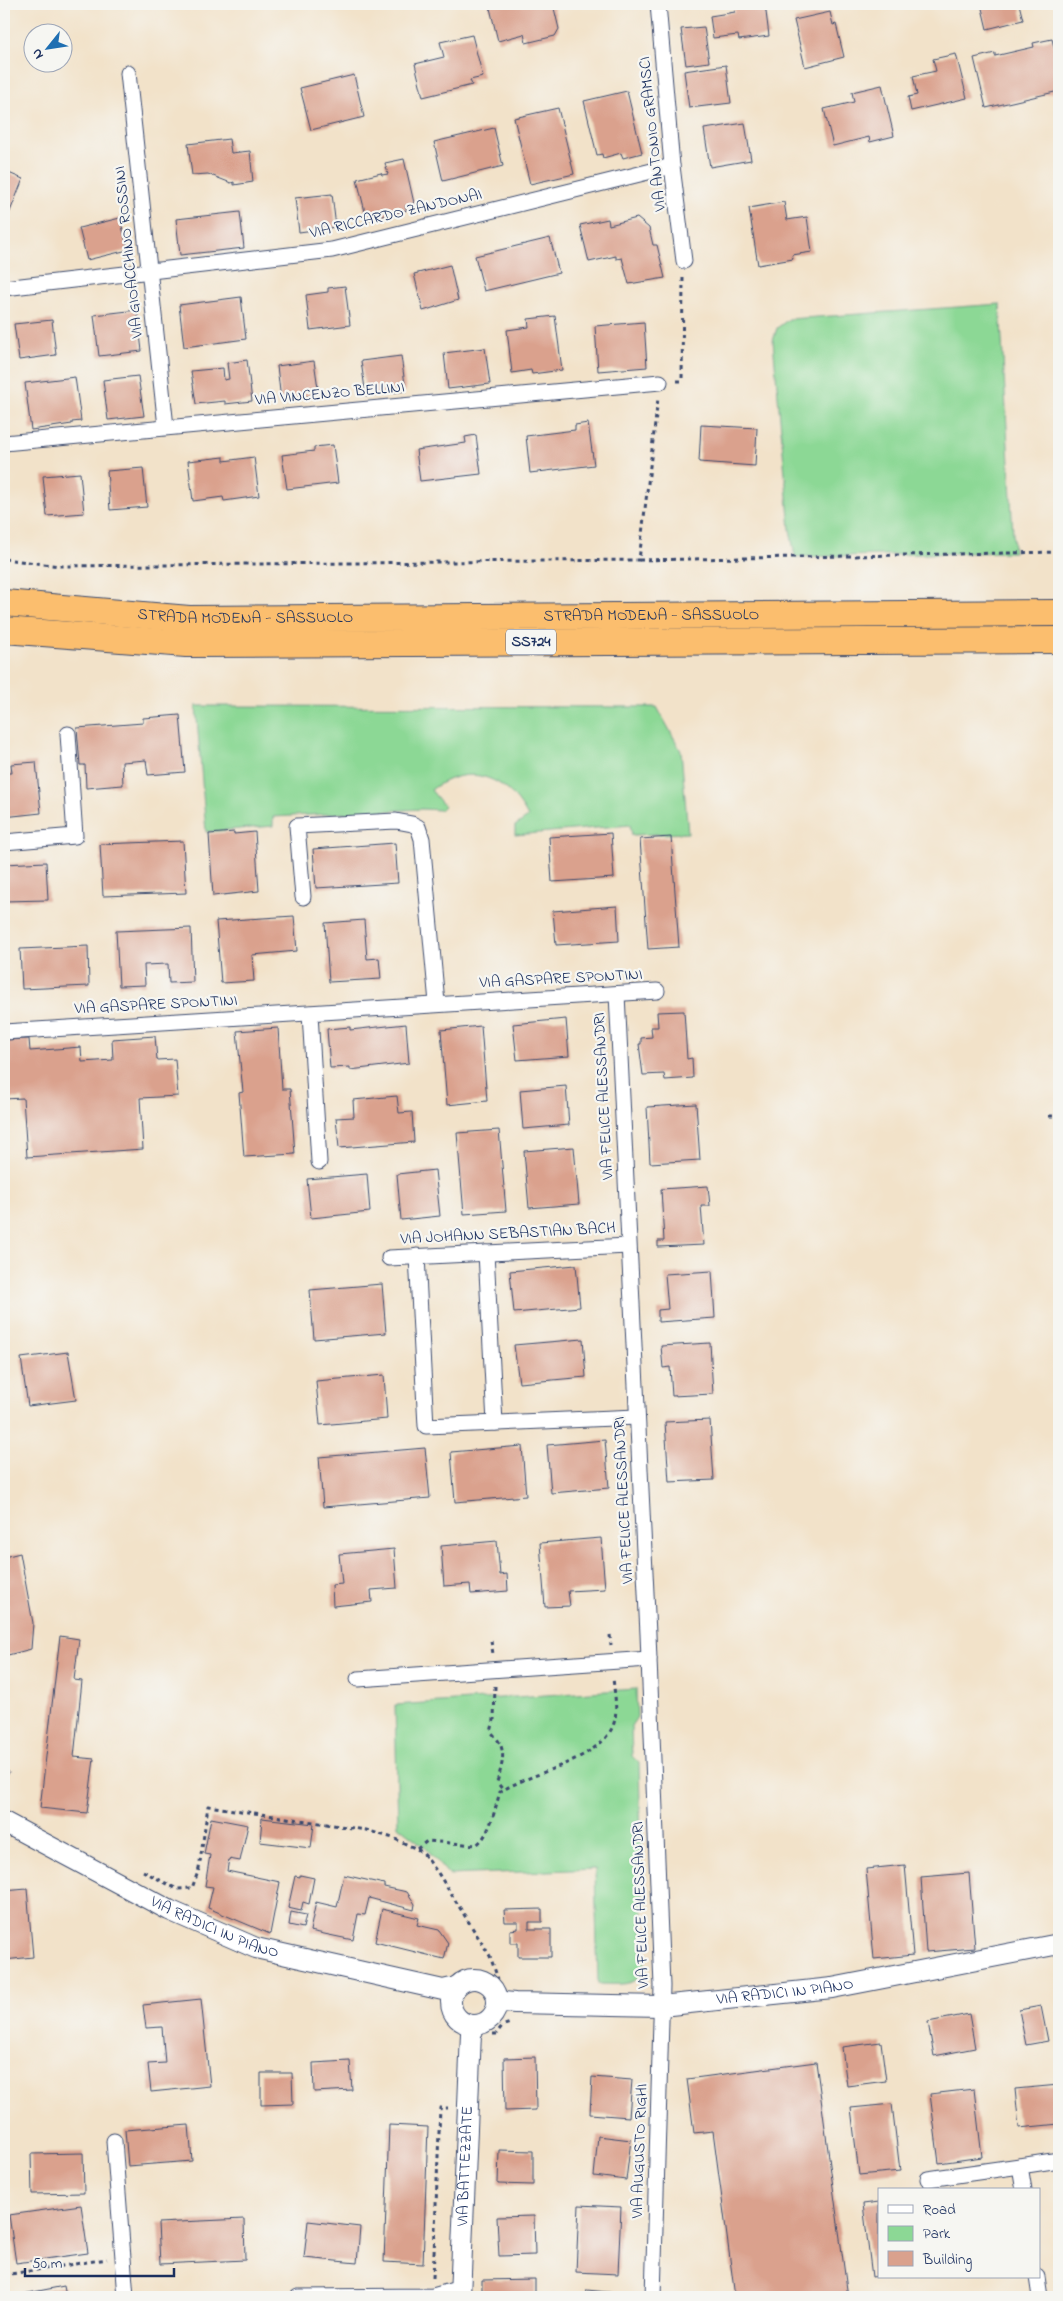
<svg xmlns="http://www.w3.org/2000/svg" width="1063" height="2301" font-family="'Indie Flower',sans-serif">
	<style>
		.green { fill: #8cd895; stroke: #54847a }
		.building { fill: #daa18d }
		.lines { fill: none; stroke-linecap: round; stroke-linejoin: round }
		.minor-casing { stroke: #3b4a6e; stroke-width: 17 }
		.tertiary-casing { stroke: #3b4a6e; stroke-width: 22 }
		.trunk-casing { stroke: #3b4a6e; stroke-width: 28 }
		.path { stroke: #3b4a6e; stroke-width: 3; stroke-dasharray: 4 4; stroke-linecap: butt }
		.minor { stroke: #fff; stroke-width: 15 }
		.tertiary { stroke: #fff; stroke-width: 20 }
		.trunk { stroke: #fbbe6e; stroke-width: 26 }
		.labels { text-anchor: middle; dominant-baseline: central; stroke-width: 4.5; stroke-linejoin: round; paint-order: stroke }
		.shield { fill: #f6f6f2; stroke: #5d6b8a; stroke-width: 1 }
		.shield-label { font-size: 15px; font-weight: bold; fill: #1b2f5e }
		.street-label { font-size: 16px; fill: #1b2f5e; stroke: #f6f6f2 }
	</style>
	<rect width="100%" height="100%" fill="#f6f6f2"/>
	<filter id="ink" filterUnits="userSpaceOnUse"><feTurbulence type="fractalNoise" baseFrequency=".02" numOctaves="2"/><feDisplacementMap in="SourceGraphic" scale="10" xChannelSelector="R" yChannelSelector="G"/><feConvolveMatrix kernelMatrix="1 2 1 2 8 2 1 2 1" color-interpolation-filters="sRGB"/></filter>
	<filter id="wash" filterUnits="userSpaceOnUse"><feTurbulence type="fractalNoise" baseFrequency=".0096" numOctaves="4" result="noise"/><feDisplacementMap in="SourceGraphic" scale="20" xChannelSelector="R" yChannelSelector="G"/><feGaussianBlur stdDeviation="1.12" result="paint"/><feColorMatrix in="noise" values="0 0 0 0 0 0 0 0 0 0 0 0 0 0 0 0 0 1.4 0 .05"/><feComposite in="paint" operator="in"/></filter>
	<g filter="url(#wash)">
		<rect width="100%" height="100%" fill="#f2e2c9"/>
		<g class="green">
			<path d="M1000,304l14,248 -219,5 -5,-28 -17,-188 4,-13 12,-9z"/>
			<path d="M196,706l461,1 24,44 7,82 -56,2 -2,-10 -115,10v-9l13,-9c-20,-40 -59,-56 -97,-27l13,16 -4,4 -18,-1 -149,8v9l-67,6z"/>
			<path d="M636,1689l1,28 -6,9 1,30 7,7 5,205c-6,20 -28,16 -46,16l-3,-115 -146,6 -23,-27 -28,-22 -3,-121z"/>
		</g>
		<g id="blocks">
			<g class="building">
				<path d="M489,4h64l6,25 -4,7 -29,7 -2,-9 -26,7z"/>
				<path d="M751,4h14l4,32 -30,4 -1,-5 -25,3 -3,-22 25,-4 -1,-6z"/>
				<path d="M981,4h38l4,16 -36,9z"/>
				<path d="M830,12l3,13 3,-1 8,33 -39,10 -11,-47z"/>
				<path d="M704,27l5,35 -23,3 -5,-36z"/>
				<path d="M472,35l11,42 -13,3 2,5 -49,12 -8,-33 29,-7 -4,-15z"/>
				<path d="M1052,39l7,29v23l-73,17 -12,-50 21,-5v3l39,-9 -1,-4z"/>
				<path d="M956,54l11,44 -56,13 -3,-14 9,-2 -4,-19 23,-5 -3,-12z"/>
				<path d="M726,65l5,38 -42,5 -5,-37z"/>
				<path d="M354,75l10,42 -53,13 -11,-42z"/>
				<path d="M882,85l12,51 -24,6 -1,-5 -36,9 -9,-37 30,-7 -2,-10z"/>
				<path d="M627,91l15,62 -19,5 -2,-5 -18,5 -1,-4 -5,1 -13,-54z"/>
				<path d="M558,108l16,66 -44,10 -16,-66z"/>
				<path d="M745,123l6,37 -41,7 -6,-38z"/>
				<path d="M494,128l9,38 -60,15 -9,-39z"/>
				<path d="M229,139l2,14 19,-2 3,31 -19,3v-3l-3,1 -23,-9 -16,1 -4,-31z"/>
				<path d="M404,159l10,44 -9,3 2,4 -40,10 -10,-41 24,-6 1,2 6,-1 -3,-11z"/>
				<path d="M4,171l19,8 -18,45 -1,-1z"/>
				<path d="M332,194l4,33 -37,5 -4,-34z"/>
				<path d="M784,202l3,18 20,-3 5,35 -20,3 1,4 -35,6 -9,-57z"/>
				<path d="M240,212l4,36 -64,7 -4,-36z"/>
				<path d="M120,218l8,32 -41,10 -8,-32z"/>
				<path d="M637,218l12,10 4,17h4l8,33 -36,6 -7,-26 -6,1v-3l-27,6 -9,-37 28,-6 1,6z"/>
				<path d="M550,238l9,35 -75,18 -9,-35z"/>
				<path d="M450,265l8,35 -35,11 -9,-37z"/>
				<path d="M345,286l5,39 -40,5 -4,-35 22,-3v-4z"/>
				<path d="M241,297l5,42 -62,8 -5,-42z"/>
				<path d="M137,310l5,41 -43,5 -5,-41z"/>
				<path d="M555,316l7,54 -30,4 -1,-4 -19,3 -5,-43 22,-3 -1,-8z"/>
				<path d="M52,320l4,35 -37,5 -5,-36z"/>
				<path d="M644,322l3,45 -49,4 -3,-45z"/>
				<path d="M485,348l5,36 -42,5 -4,-36z"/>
				<path d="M401,356l5,35 -40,5 -5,-35z"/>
				<path d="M247,360l5,41 -27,3v-3l-29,3 -5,-33 32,-3 1,12 5,-1 -2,-16z"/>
				<path d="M314,361l5,34 -38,5 -4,-34z"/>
				<path d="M138,376l6,40 -36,4 -5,-40z"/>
				<path d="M75,377l6,44 -9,1v2l-41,6 -6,-47z"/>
				<path d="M588,423l6,42 -64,8 -4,-37 49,-6v-5z"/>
				<path d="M701,425l56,3 -2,38 -56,-4z"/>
				<path d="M476,435l5,39 -61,7 -4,-31 50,-7 -1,-6z"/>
				<path d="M333,445l5,38 -51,6 -5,-34 32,-4v-4z"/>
				<path d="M224,457v4l30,-4 5,39 -35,5 -1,-4 -30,4 -5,-40z"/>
				<path d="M143,468l4,39 -37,3 -3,-39z"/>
				<path d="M80,473l4,40 -37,3 -4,-40z"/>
				<path d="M180,715l5,57 -37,3 -2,-15 -24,2 1,23 -37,3 -1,-23h-5l-3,-37 66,-5v-5z"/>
				<path d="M36,762l5,51 -37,4v-44h8l-1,-9z"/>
				<path d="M234,832v2l21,-2 4,59 -46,5 -4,-62z"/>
				<path d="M611,833l3,45 -62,4 -3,-45z"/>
				<path d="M671,837l8,110 -31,2 -8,-110z"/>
				<path d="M183,841l3,52 -83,3 -3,-52z"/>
				<path d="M395,843l3,40 -82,5 -3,-39z"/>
				<path d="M46,862l2,38 -44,1v-37z"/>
				<path d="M617,906l2,35 -63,4 -3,-34z"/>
				<path d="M294,916l3,35 -45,4 2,26 -33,2 -5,-62z"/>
				<path d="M364,920l3,39 12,-1 2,21 -52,3 -4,-59z"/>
				<path d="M191,928l2,54 -24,1 -1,-19 -24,1 1,20 -26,1 -3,-55z"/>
				<path d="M88,946l1,40 -67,3 -2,-40z"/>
				<path d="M684,1011l3,48 5,-1 1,20 -28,2 -1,-6 -21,1 -4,-31h2v-6l11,-1 -1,-10h7l-1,-15z"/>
				<path d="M566,1019l3,37 -52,4 -4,-36z"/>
				<path d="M406,1024l3,39 -59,7v-3l-20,1 -3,-39 23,-2v3z"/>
				<path d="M481,1026l6,75 -40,4 -6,-75z"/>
				<path d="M278,1028l4,61h8l5,65 -51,3 -5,-64 4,-1 -6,-61z"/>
				<path d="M155,1036l2,24 18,-1 3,37 -38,2 3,51 -116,8 -4,-59 -19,1v-59l25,-1 1,12 51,-4 1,15 31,-2 -1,-21z"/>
				<path d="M566,1086l3,39 -46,4 -3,-39z"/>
				<path d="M397,1096l2,17 13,-1 2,30 -75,6 -3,-30 18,-1 -1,-17z"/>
				<path d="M696,1104l4,56 -50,3 -3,-56z"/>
				<path d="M499,1130l7,81 -42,3 -7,-81z"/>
				<path d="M574,1147l5,57 -50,4 -5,-57z"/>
				<path d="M435,1170l5,46 -39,4 -4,-46z"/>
				<path d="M367,1174l3,38 -59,6 -4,-39z"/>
				<path d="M708,1186l2,20h-9l3,39 -46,2v-6h6l-3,-52z"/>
				<path d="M576,1265l4,42 -66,6 -4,-42z"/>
				<path d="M712,1271l3,47 -57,4v-12l10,-1 -3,-35z"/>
				<path d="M382,1284l4,49 -72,6 -4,-49z"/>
				<path d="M583,1339l3,38 -67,6 -5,-38z"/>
				<path d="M710,1343l3,51 -41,2 -2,-29 -7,1 -2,-22z"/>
				<path d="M68,1352l8,48 -48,6 -7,-48z"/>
				<path d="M384,1375l3,44 -67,6 -4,-44z"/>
				<path d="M710,1420l4,60 -45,2 -4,-60z"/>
				<path d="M605,1440l4,48 -58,5 -4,-48z"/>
				<path d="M522,1446l4,50 -71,6 -4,-50z"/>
				<path d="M425,1448l5,50 -107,9 -4,-50z"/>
				<path d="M601,1538l4,51 -37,2 2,15 -25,1 -5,-64z"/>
				<path d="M497,1541l3,34 7,-1 1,17 -37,3 -1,-10 -26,2 -3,-40z"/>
				<path d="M394,1549l3,39 -26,2 1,12 -39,4 -1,-21 10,-1 -3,-30z"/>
				<path d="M20,1553l13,70 -2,26 -27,7v-48l4,-1 -4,-23v-27z"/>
				<path d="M60,1636l19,3 -5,41 8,1 -8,76 20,2 -7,54 -47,-5z"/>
				<path d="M4,1769l5,3 -5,10z"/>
				<path d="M211,1818l37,7 -8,36 -11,-2 -2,12 53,11 -10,52 -62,-26 5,-21 -8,-1 5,-31 -6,-1z"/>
				<path d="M262,1818l52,6 -3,24 -51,-6z"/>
				<path d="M905,1865l8,90 -39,4 -8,-90z"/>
				<path d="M969,1873l6,75 -49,4 -5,-75z"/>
				<path d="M300,1875l14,3 -5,26 -6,-2 -2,9 -13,-3 7,-32 5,1z"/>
				<path d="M344,1875l40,9v3l23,5 8,12 -1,6 -45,-12 -4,17 -7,-1 -5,26 -43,-9 6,-29 21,5z"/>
				<path d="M27,1889l6,68 -29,3v-69z"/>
				<path d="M382,1909l37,9 -2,7 22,5 9,13 -4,16 -69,-17z"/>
				<path d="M542,1909v13h-13v7h22v28h-33v-14h-8v-13l8,-1v-7h-13l-1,-12z"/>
				<path d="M291,1912l15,3 -3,13 -14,-3z"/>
				<path d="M201,1999l9,87 -59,6 -3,-28 17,-1 -3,-36 -16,1 -3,-23z"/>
				<path d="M1041,2006l7,35 -22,4 -7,-35z"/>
				<path d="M969,2014l6,34 -41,8 -6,-34z"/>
				<path d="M881,2042l5,39 -39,5 -5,-39z"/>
				<path d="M535,2057l1,53 -31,1 -1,-53z"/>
				<path d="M350,2061l2,29 -38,2 -1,-29z"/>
				<path d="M816,2062l32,235h-113l-22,-166 -19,2 -7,-54z"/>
				<path d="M261,2073h31l1,31 -32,1z"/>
				<path d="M592,2077l40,3 -3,37 -39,-3z"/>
				<path d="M1059,2085v39l-40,4 -4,-39z"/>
				<path d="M974,2089l8,68 -43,6 -9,-69z"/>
				<path d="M892,2104l8,67 -41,4 -8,-67z"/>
				<path d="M189,2125l3,36 -64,5 -3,-36z"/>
				<path d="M389,2125l39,2 -5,137 -39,-2z"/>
				<path d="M598,2136l33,4 -5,40 -32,-4z"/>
				<path d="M499,2150l34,1v34l-35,-1z"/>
				<path d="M83,2153l1,40 -52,1 -1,-40z"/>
				<path d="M879,2202v74l-7,1 -9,-73z"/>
				<path d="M81,2205l7,48 -72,10 -7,-48z"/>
				<path d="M579,2205l42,2 -3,67 -42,-2z"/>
				<path d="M534,2216l1,39 -36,1 -2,-39z"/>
				<path d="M244,2219l1,41 -85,4 -2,-41z"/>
				<path d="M308,2221l52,6 -3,36 -53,-5z"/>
				<path d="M535,2279v18h-53v-17z"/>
				<path d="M64,2286l2,11h-47l-1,-2z"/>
				<path d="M587,2290l40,4 -1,3h-40z"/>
			</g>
		</g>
	</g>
	<g filter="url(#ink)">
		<use href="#blocks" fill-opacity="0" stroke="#3b4a6e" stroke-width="1"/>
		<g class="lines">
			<g class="minor-casing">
				<g id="minor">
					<path d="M658,4l14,162 12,95"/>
					<path d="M128,73l38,354"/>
					<path d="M4,288l328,-38 340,-84"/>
					<path d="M4,443l656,-61"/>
					<path d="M4,842l71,-6 -7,-102"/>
					<path d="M303,897l-6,-71 99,-5 16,3 6,3 4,12 15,164"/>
					<path d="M617,994l31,640 14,352 -9,311"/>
					<path d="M310,1014l9,148"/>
					<path d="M4,1032l653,-41"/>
					<path d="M486,1253l9,170"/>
					<path d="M417,1256l9,170 211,-9"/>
					<path d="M389,1258l239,-12"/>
					<path d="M358,1679l291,-20"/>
					<path d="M114,2141l12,156"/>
					<path d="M928,2179l92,-13"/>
					<path d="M1024,2190l-4,-24 39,-6"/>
					<path d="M1037,2277l3,20"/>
					<path d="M298,2297l135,-1 28,-8"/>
				</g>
			</g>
			<g class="tertiary-casing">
				<g id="tertiary">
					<path id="s1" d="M4,1822l165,88 87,38 187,42 13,-3"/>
					<circle cx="474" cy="2002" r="23"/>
					<path id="s2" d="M497,1998l6,4 12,1 146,3 171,-18 227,-44"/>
					<path id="s3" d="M460,2297l11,-264 5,-7"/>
				</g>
			</g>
			<g class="trunk-casing">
				<g id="trunk">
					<path id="s4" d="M4,603l185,16 870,-6"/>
					<path d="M4,630l182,14 873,-4"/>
				</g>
			</g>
			<g class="path">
				<path d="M677,381h5l1,-104"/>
				<path d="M4,559l56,7 579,-6 19,-162"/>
				<path d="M639,560l420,-8"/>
				<path d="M1049,1116h10"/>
				<path d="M610,1635l1,10"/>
				<path d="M491,1641l2,13"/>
				<path d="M495,1686l-1,34 -3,12c17,16 12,30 6,50l6,8"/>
				<path d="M417,1849l10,-8 49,4c14,-9 19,-37 24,-53 30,-20 102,-31 114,-69 4,-13 0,-32 -1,-46"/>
				<path d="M143,1871l34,18 15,-1 7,-19 9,-63 158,24 27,8 24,11 6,4 15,20 52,83 8,23"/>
				<path d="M493,2034h3l6,-8 8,-3"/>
				<path d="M4,2275l103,-16"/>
				<path d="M433,2278l7,-170h8"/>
			</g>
			<use href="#minor" class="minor"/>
			<use href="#tertiary" class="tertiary"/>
			<use href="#trunk" class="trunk"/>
		</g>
	</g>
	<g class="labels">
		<rect class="shield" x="506" y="629.5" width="50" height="25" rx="4"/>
		<g class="shield-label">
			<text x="531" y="642">SS724</text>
		</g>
		<g class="street-label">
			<text transform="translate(653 134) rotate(-96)">VIA ANTONIO GRAMSCI</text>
			<text transform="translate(396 214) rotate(-13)">VIA RICCARDO ZANDONAI</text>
			<text transform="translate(129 252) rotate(-96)">VIA GIOACCHINO ROSSINI</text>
			<text transform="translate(330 394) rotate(-5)">VIA VINCENZO BELLINI</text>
			<text stroke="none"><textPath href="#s4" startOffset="242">STRADA MODENA - SASSUOLO</textPath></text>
			<text stroke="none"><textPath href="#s4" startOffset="648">STRADA MODENA - SASSUOLO</textPath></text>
			<text transform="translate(561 979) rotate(-3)">VIA GASPARE SPONTINI</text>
			<text transform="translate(156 1005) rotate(-3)">VIA GASPARE SPONTINI</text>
			<text transform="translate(604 1096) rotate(-93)">VIA FELICE ALESSANDRI</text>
			<text transform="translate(508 1234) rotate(-3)">VIA JOHANN SEBASTIAN BACH</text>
			<text transform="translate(624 1500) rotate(-93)">VIA FELICE ALESSANDRI</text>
			<text transform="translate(641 1905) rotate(-92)">VIA FELICE ALESSANDRI</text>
			<text stroke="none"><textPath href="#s1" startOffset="236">VIA RADICI IN PIANO</textPath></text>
			<text stroke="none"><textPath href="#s2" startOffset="290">VIA RADICI IN PIANO</textPath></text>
			<text transform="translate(640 2151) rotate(-88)">VIA AUGUSTO RIGHI</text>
			<text stroke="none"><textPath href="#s3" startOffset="131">VIA BATTEZZATE</textPath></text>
		</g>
	</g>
	<rect width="1063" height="2301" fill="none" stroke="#f6f6f2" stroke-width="20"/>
	<rect x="878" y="2188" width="162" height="90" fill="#f6f6f2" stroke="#9ea6b7"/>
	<rect x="888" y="2205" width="25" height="8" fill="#ffffff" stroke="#9ea6b7"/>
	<text x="923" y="2214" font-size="15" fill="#1b2f5e">Road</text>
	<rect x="888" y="2226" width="25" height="15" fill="#8cd895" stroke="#9ea6b7"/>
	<text x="923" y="2238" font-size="15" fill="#1b2f5e">Park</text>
	<rect x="888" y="2251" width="25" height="15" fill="#daa18d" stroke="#9ea6b7"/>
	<text x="923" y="2264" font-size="15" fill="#1b2f5e">Building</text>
	<g transform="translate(48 48) rotate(240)"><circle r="24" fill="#f6f6f2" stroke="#9ea6b7"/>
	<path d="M0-4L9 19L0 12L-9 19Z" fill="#1f6fb2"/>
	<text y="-8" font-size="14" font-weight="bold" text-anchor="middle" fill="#1b2f5e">N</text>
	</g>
	<path d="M25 2268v8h149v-8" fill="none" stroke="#1b2f5e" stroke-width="2.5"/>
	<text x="32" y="2268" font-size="15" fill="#1b2f5e" stroke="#f6f6f2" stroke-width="4" paint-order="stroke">50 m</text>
</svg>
